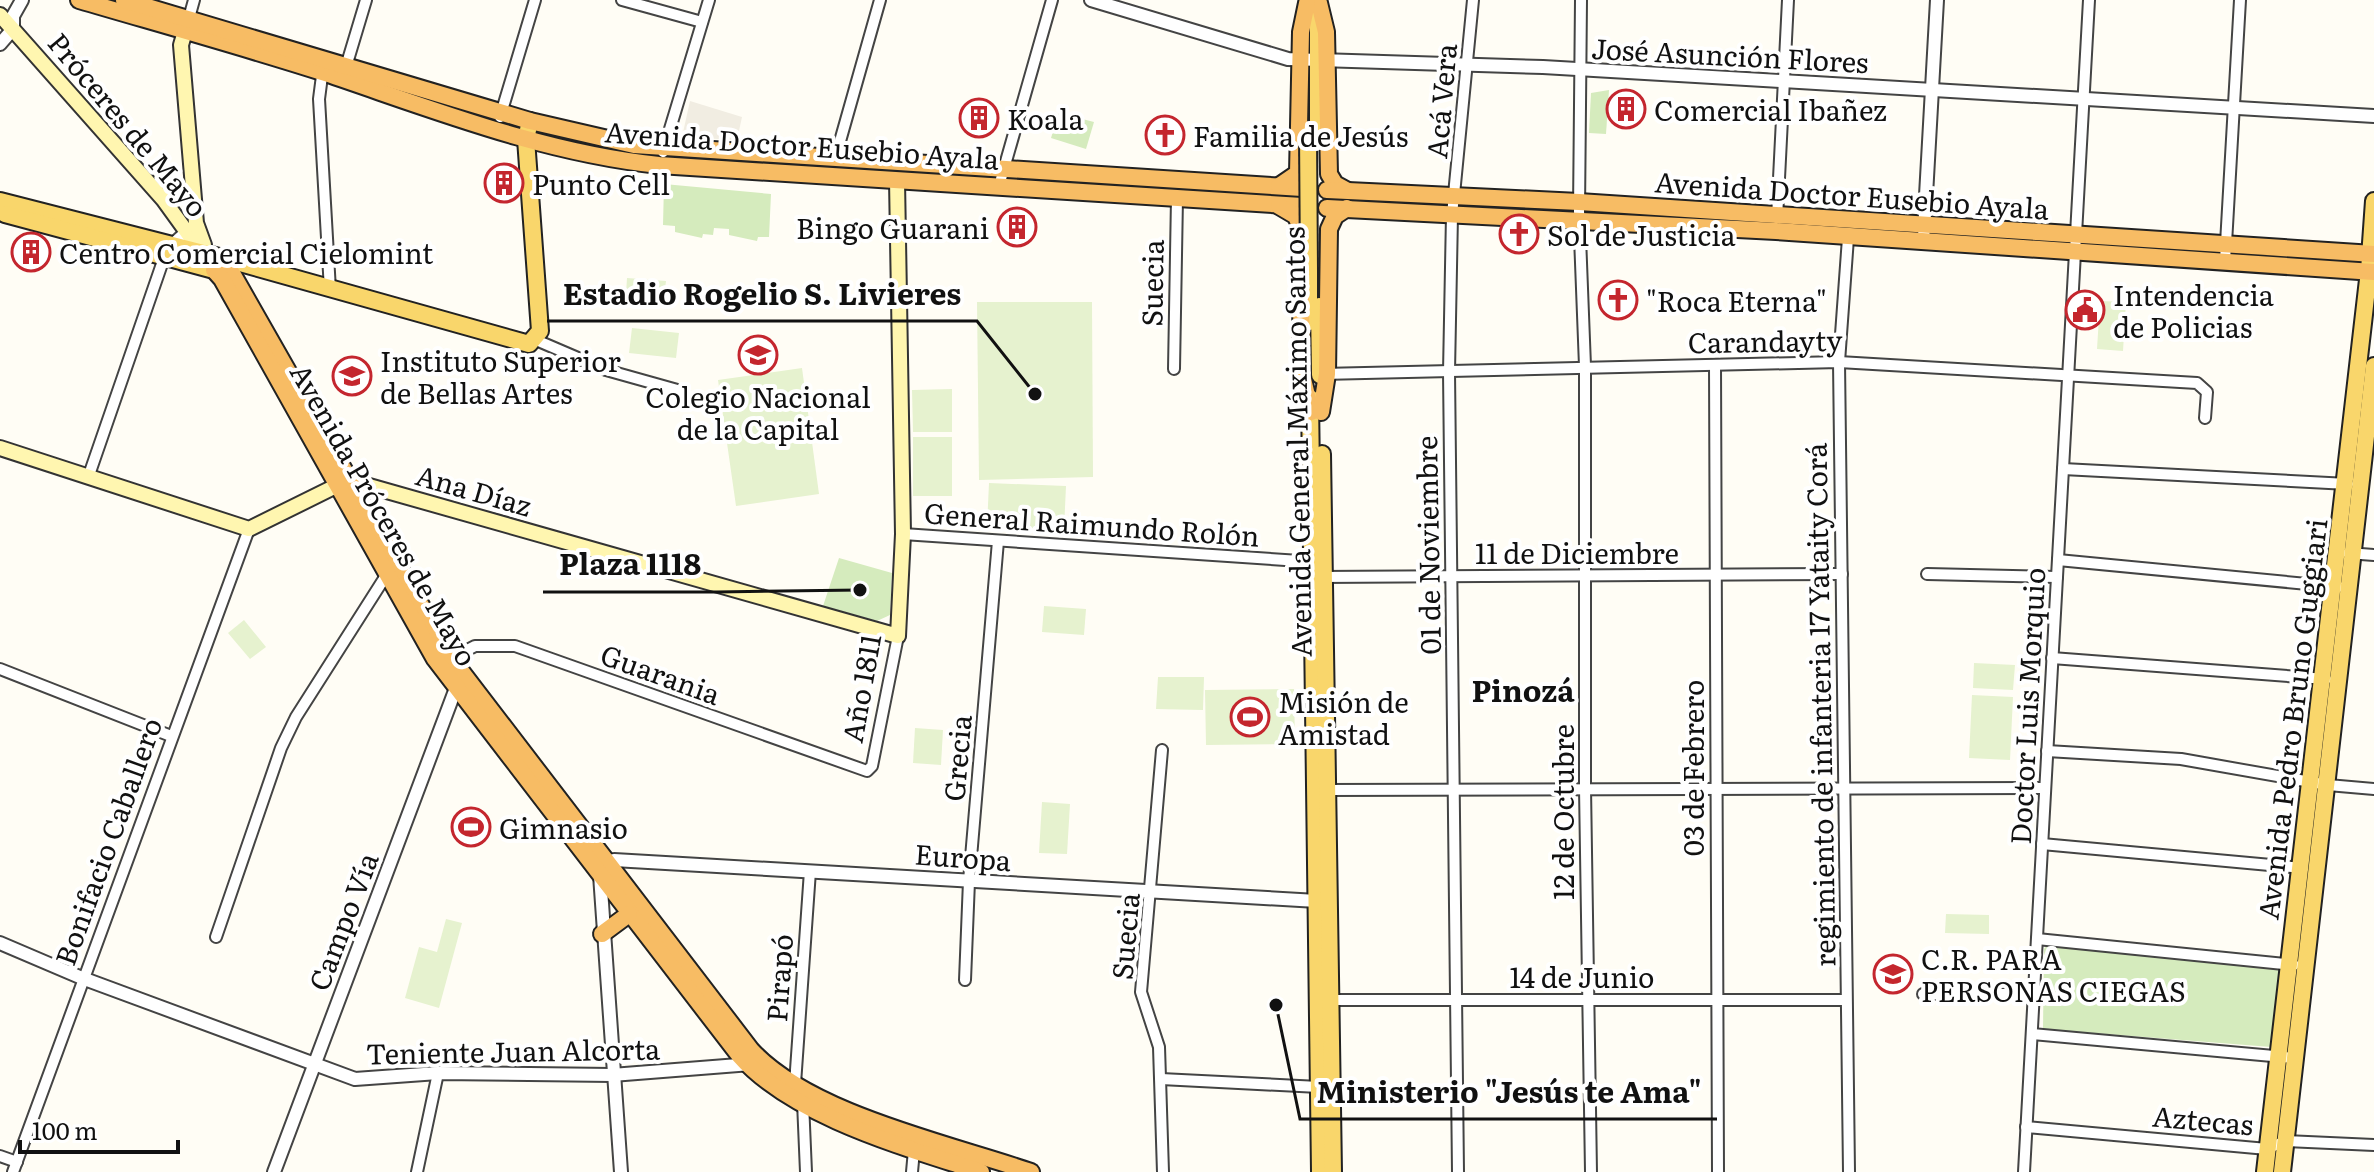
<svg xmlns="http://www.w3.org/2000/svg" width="2374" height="1172" font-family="Literata,serif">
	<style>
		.green { fill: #d5ebbd }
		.pitch { fill: #e6f2cf }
		.plaza { fill: #f1ede2 }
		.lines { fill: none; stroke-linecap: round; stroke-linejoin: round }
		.minor-casing { stroke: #444; stroke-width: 14 }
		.tertiary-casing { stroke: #444; stroke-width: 16 }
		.secondary-casing { stroke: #333; stroke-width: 18 }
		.primary-casing { stroke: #222; stroke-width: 20 }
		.trunk-casing { stroke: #222; stroke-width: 20 }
		.minor { stroke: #fff; stroke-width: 10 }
		.tertiary { stroke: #fff; stroke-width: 12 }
		.secondary { stroke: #fff6b0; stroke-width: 14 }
		.primary { stroke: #f9d66b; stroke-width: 16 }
		.trunk { stroke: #f7bc64; stroke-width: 16 }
		.primary-bridge-casing { stroke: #222; stroke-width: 20; stroke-linecap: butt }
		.primary-bridge { stroke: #f9d66b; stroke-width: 16 }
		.labels { text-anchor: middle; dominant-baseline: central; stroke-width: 8; stroke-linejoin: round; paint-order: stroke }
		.street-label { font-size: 28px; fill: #111; stroke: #fff }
		.poi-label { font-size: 28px; fill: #111; stroke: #fff; text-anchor: start }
		.neighbourhood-label { font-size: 30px; font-weight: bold; fill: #111; stroke: #fff }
		.leader { fill: none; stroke: #111; stroke-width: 3 }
		.callout-dot { fill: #111; stroke: #fff; stroke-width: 3 }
		.callout-label { font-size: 30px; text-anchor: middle; font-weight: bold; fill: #111; stroke: #fff; stroke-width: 8; stroke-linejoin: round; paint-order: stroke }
	</style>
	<rect width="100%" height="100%" fill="#fffdf5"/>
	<g class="green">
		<path d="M1609,90l-3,44 -17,-1 2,-40z"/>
		<path d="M1059,113l35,9 -8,27 -35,-11z"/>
		<path d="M664,184l107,10 -2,43h-11l-1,4 -28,-6v-6l-15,-1 -1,7 -10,-1 -1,4 -27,-6v-6l-12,-1z"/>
		<path d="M839,558l53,15 -2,42 -13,6 -54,-15z"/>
		<path d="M2047,945l232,23 -8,79 -228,-18 1,-80z"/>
	</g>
	<g class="pitch">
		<path d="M627,278l39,3 -2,17 -38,-3z"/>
		<path d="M2100,301l26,1 -3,49 -26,-2z"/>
		<path d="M977,302h115l1,175 -114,3z"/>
		<path d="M632,328l47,5 -3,25 -47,-5z"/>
		<path d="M802,368l17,126 -83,12 -18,-126z"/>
		<path d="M952,389v43h-39l-1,-42z"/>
		<rect x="913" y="437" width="39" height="59"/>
		<path d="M989,483l77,3 -2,43 -77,-2z"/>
		<path d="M1044,606l42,3 -2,26 -42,-3z"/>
		<path d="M244,620l22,27 -16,12 -22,-26z"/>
		<path d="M1974,663l41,2 -2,25 -40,-2z"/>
		<path d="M1158,677h46l-1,33 -47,-1z"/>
		<path d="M1294,689l1,55 -89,1 -1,-55z"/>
		<path d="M1972,695l41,2 -3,63 -41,-2z"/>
		<path d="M915,728l28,2 -2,35 -28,-2z"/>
		<path d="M1042,802l28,2 -3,50 -28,-1z"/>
		<path d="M1946,914l43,1v19l-44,-1z"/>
		<path d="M446,919l16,4 -23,85 -34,-10 14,-51 18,5z"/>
	</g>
	<path class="plaza" d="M690,101l52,16 -5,23 -55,-3z"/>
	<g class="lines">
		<g class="minor-casing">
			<g id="minor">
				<path d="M622,0l80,22"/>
				<path d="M1581,0l-2,211 6,155v422l6,384"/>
				<path d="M189,18l5,-18"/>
				<path d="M323,68l-4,31 11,191"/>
				<path d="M345,70l21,-70"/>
				<path d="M500,117l35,-117"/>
				<path d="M663,152l46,-152"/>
				<path d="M835,159l45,-159"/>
				<path d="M999,186l53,-186"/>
				<path d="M1777,218l11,-218"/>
				<path d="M1848,238l-9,124 10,810"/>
				<path d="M2225,261l15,-261"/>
				<path d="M536,340l70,30 75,21"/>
				<path d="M1715,365l3,807"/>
				<path d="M1174,369l3,-171"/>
				<path d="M1322,374l517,-12 358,21 10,9 -2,26"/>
				<path d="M2063,469l285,15"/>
				<path d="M89,475l75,-217 7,-13 19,-17"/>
				<path d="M903,534l412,28"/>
				<path d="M2348,553l26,2"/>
				<path d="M2058,560l281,27"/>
				<path d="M1927,574l130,3"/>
				<path d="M1319,577l523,-3"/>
				<path d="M2052,658l274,21"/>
				<path d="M448,660l27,-14h40l352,125 5,-5 26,-130"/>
				<path d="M0,669l171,67"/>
				<path d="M1162,750l-21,242 18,55 4,125"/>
				<path d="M2047,751l134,8 147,26 46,4"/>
				<path d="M1324,790l721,-2"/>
				<path d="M2042,844l261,24"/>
				<path d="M216,937l65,-189 15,-31 91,-143"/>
				<path d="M2037,939l257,26"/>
				<path d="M965,980l4,-99 29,-340"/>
				<path d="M1923,994h111"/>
				<path d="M1328,1000h518"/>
				<path d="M2032,1034l263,24"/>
				<path d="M1161,1079l158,8"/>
				<path d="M795,1084l15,-213"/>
				<path d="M803,1102l3,70"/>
				<path d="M2026,1127l241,22 18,-8 89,4"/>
				<path d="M0,1156l17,6"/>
				<path d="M13,1172l236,-643"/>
				<path d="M417,1172l21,-99"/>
				<path d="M912,1172l2,-22"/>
				<path d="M1458,1172l-9,-800 3,-157 21,-215"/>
				<path d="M2024,1172l65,-1172"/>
			</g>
		</g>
		<g class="tertiary-casing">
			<g id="tertiary">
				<path d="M1091,0l197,59 255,8 831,49"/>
				<path d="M0,44l13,-15v-13l9,-16"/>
				<path d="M1924,231l13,-231"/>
				<path d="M0,943l82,35 273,101 83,-6 174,2 139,-11"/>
				<path d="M274,1172l182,-484"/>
				<path d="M621,1172l-21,-297 8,-13 6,-2 703,41"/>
			</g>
		</g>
		<g class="secondary-casing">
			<g id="secondary">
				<path d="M0,15l163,184 42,58"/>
				<path d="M188,21l-7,24 15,178 8,22"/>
				<path d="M0,448l249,81 93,-46 20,1 536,152 5,-102 -6,-354"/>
			</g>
		</g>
		<g class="primary-casing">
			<g id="primary">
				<path d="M1318,136v-122"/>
				<path d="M0,201l219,56 310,87 11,-13 -14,-192 4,-18"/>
				<path d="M5,214l209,56"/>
				<path d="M1309,270v52"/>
				<path d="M1319,306l1,69"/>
				<path d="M1310,398l10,774"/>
				<path d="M1322,454l11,718"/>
				<path d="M2265,1172l104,-901 5,-70"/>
				<path d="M2282,1172l92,-806"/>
			</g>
		</g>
		<g class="trunk-casing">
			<g id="trunk">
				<path d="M79,0c82,24 165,47 246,73 110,37 218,80 334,92l643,41"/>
				<path d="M124,0l406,121 104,24 668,43"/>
				<path d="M1319,3l7,29 3,142 6,10 11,6"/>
				<path d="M1279,186l19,-13 3,-141 6,-29"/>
				<path d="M1327,190l252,12 795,52"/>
				<path d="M1279,206l17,10 4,10 2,149 9,37"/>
				<path d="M1327,208l449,23 598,41"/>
				<path d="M219,257l14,18 218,383 300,392c58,64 199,94 280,122"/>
				<path d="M214,270l8,9 213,380 304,396c54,62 166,92 242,117"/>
				<path d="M1321,412l6,-38 2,-145 6,-13 12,-8"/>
				<path d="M602,934l27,-20"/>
			</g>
		</g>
		<use href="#minor" class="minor"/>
		<use href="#tertiary" class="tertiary"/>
		<use href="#secondary" class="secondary"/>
		<use href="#primary" class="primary"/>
		<use href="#trunk" class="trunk"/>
		<g class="primary-bridge-casing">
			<path id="primary-bridge" d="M1308,135l1,135"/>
		</g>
		<use href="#primary-bridge" class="primary-bridge"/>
	</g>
	<defs>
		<g id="building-ring" transform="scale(2)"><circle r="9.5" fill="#fff" stroke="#c4262e" stroke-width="1.5"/><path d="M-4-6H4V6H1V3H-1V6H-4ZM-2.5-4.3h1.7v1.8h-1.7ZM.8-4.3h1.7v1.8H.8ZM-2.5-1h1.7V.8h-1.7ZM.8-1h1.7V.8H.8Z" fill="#c4262e"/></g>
		<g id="church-ring" transform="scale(2)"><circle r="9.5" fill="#fff" stroke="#c4262e" stroke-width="1.5"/><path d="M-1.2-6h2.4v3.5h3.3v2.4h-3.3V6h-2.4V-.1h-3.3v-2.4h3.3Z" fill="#c4262e"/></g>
		<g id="civic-ring" transform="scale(2)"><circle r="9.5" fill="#fff" stroke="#c4262e" stroke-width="1.5"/><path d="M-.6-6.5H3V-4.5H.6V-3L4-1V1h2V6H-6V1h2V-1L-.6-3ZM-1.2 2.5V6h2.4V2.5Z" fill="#c4262e"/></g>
		<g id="school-ring" transform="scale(2)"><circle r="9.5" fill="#fff" stroke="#c4262e" stroke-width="1.5"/><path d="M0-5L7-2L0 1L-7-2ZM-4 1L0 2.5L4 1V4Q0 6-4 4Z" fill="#c4262e"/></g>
		<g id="university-ring" transform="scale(2)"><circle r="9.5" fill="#fff" stroke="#c4262e" stroke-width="1.5"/><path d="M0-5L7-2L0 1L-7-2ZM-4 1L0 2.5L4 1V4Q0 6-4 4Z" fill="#c4262e"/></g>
		<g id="stadium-ring" transform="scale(2)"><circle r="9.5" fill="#fff" stroke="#c4262e" stroke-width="1.5"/><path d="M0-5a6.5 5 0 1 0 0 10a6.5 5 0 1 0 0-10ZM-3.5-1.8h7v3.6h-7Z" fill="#c4262e"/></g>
	</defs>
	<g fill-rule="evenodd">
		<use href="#building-ring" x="1626" y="109"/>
		<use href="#building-ring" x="979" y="118"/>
		<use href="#church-ring" x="1165" y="135"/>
		<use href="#building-ring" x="504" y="183"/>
		<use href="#building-ring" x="1017" y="227"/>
		<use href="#church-ring" x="1519" y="234"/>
		<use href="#building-ring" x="31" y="252"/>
		<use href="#church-ring" x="1618" y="300"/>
		<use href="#civic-ring" x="2085" y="310"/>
		<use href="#school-ring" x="758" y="355"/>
		<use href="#university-ring" x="352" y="376"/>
		<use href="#stadium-ring" x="1250" y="717"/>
		<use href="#stadium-ring" x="471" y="827"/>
		<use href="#school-ring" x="1893" y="974"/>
	</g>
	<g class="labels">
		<g class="street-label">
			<text transform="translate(1730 54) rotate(3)">José Asunción Flores</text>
			<text transform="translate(1440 101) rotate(-85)">Acá Vera</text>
			<text transform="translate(129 124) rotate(50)">Próceres de Mayo</text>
			<text transform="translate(802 144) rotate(4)">Avenida Doctor Eusebio Ayala</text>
			<text transform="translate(1852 194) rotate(4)">Avenida Doctor Eusebio Ayala</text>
			<text transform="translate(1151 283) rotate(-89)">Suecia</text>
			<text transform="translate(1765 340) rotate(-1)">Carandayty</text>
			<text transform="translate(1296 442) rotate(-91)">Avenida General Máximo Santos</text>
			<text transform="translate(474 489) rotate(16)">Ana Díaz</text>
			<text transform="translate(385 514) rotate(60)">Avenida Próceres de Mayo</text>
			<text transform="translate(1092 523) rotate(4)">General Raimundo Rolón</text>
			<text transform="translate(1427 545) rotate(-91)">01 de Noviembre</text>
			<text x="1577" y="552">11 de Diciembre</text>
			<text transform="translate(661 673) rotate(20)">Guarania</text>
			<text transform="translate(860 688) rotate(-80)">Año 1811</text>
			<text transform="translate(1819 705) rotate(-91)">regimiento de infanteria 17 Yataity Corá</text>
			<text transform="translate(2026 706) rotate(-87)">Doctor Luis Morquio</text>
			<text transform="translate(2291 719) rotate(-83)">Avenida Pedro Bruno Guggiari</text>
			<text transform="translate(956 758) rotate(-85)">Grecia</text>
			<text transform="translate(1692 768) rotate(-90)">03 de Febrero</text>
			<text transform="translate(1562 812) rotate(-90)">12 de Octubre</text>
			<text transform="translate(107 841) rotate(-70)">Bonifacio Caballero</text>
			<text transform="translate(963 856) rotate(4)">Europa</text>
			<text transform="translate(342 921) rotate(-69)">Campo Vía</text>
			<text transform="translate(1124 936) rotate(-85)">Suecia</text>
			<text x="1582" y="976">14 de Junio</text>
			<text transform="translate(778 978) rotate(-86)">Pirapó</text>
			<text transform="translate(513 1050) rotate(-1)">Teniente Juan Alcorta</text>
			<text transform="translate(2203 1119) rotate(5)">Aztecas</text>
		</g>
		<g class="poi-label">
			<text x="1654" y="109">Comercial Ibañez</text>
			<text x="1007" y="118">Koala</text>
			<text x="1193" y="135">Familia de Jesús</text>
			<text x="532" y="183">Punto Cell</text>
			<text x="989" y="227" text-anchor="end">Bingo Guarani</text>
			<text x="1547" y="234">Sol de Justicia</text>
			<text x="59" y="252">Centro Comercial Cielomint</text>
			<text x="2113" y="294">Intendencia<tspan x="2113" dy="32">de Policias</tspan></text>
			<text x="1646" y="300">"Roca Eterna"</text>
			<text x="380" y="360">Instituto Superior<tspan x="380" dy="32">de Bellas Artes</tspan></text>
			<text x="758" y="396" text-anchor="middle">Colegio Nacional<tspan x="758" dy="32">de la Capital</tspan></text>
			<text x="1278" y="701">Misión de<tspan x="1278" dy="32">Amistad</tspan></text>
			<text x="499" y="827">Gimnasio</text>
			<text x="1921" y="958">C.R. PARA<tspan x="1921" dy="32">PERSONAS CIEGAS</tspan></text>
		</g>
		<g class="neighbourhood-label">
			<text x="1523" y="689">Pinozá</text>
		</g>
	</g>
	<path class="leader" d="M1035 394L977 321H547M860 590L717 592H543M1276 1005L1300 1119H1717"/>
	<g class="callout-dot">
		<circle cx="1035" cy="394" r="8"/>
		<circle cx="860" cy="590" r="8"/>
		<circle cx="1276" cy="1005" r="8"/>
	</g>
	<g class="callout-label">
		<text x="762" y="305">Estadio Rogelio S. Livieres</text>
		<text x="630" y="575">Plaza 1118</text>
		<text x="1509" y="1103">Ministerio "Jesús te Ama"</text>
	</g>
	<path d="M20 1140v12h158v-12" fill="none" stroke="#111111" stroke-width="4"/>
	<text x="32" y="1140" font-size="24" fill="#111111" stroke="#ffffff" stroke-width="6" paint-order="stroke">100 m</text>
</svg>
